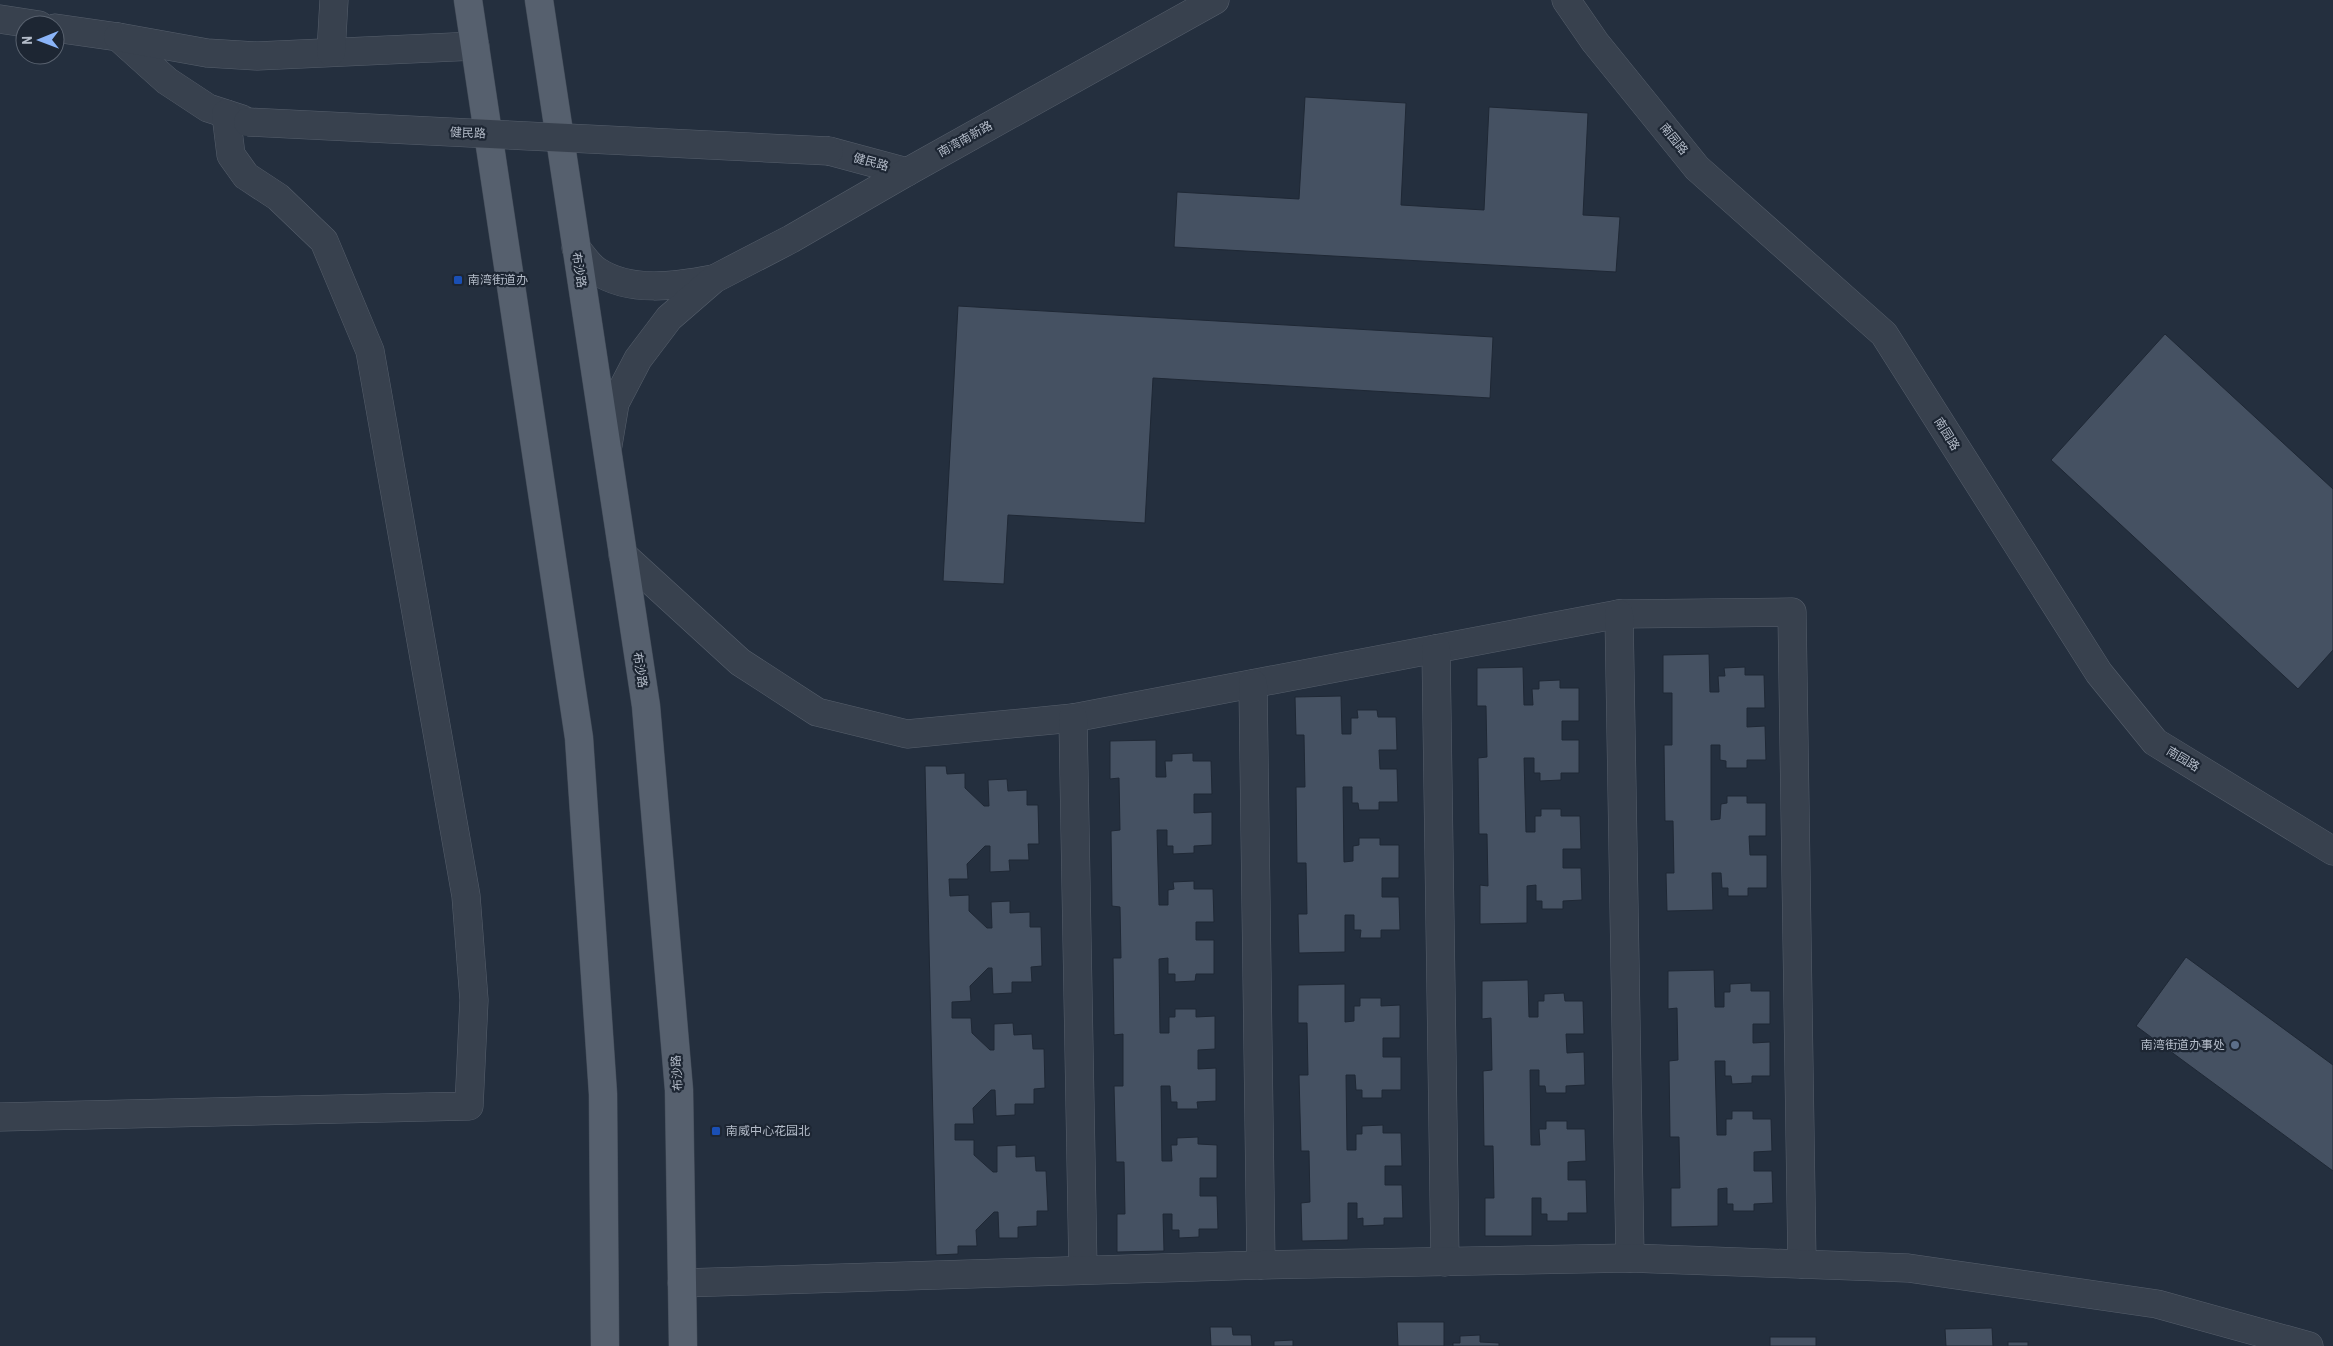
<svg xmlns="http://www.w3.org/2000/svg" width="2333" height="1346" font-family="'Roboto Condensed','Noto Sans SC',sans-serif">
	<style>
		.building { fill: #455162; stroke: #1f2835 }
		.lines { fill: none; stroke-linecap: round; stroke-linejoin: round }
		.minor-casing { stroke: #565f6c; stroke-width: 29 }
		.major-casing { stroke: #414a57; stroke-width: 29 }
		.minor { stroke: #38414e; stroke-width: 28 }
		.major { stroke: #56606e; stroke-width: 28 }
		.minor-bridge-casing { stroke: #565f6c; stroke-width: 29; stroke-linecap: butt }
		.minor-bridge { stroke: #38414e; stroke-width: 28 }
		.transit-dot { fill: #1a4fb4; stroke: #1d2633; stroke-width: 2 }
		.service-dot { fill: #5c6f8a; stroke: #1d2633; stroke-width: 2 }
		.labels { text-anchor: middle; dominant-baseline: central; stroke-width: 4.5; stroke-linejoin: round; paint-order: stroke }
		.street-label { font-size: 12px; fill: #b4bcc9; stroke: #1d2633 }
		.poi-label { font-size: 12px; fill: #b4bcc9; stroke: #1d2633; text-anchor: start }
	</style>
	<rect width="100%" height="100%" fill="#242f3e"/>
	<g class="building">
		<path d="M1305,97l101,6 -5,102 83,5 5,-103 99,6 -5,102 37,2 -4,55 -442,-25 3,-55 122,7z"/>
		<path d="M958,306l535,31 -3,61 -337,-20 -8,145 -137,-8 -4,69 -61,-3z"/>
		<path d="M2165,334l168,155v161l-35,39 -247,-229z"/>
		<path d="M1709,654l1,38h9l-1,-16h7l-1,-8 21,-1v8h19l1,33h-18v19l18,-1 1,34h-19v8h-21v-7l-6,-1v-15h-9v75l9,-1 1,-15 6,-1v-7h20v7h19v33h-17l1,19h17v33h-19v8h-20v-8h-6l-1,-15h-9l1,37 -46,1 -1,-38h8l-1,-52h-8l-1,-76h8v-52h-9v-38z"/>
		<path d="M1523,667l1,38h9l-1,-16h7v-8l21,-1v8h19v33h-17v19h17v33h-18v7l-21,1v-8h-6v-15h-10l2,74h9v-16h6v-7h20v7h19l1,33h-18v19h18l1,32 -19,1v8h-21v-8h-6v-16l-9,1v37l-47,1v-39l8,1 -1,-52h-8l-1,-76 9,-1 -1,-51h-9v-38z"/>
		<path d="M1341,696l1,38h9v-16h7l-1,-8h20l1,7h18l1,33h-18l1,19h17l1,33h-19v8h-20l-1,-7h-6v-16h-9l1,75 9,-1v-15l6,-1v-7h21v7h19v33h-17v19h17l1,33h-19v8h-21l1,-8h-7v-15h-9v37l-46,1 -1,-39h9l-1,-51h-9l-1,-76h9l-1,-52h-8l-1,-38z"/>
		<path d="M1156,740v37h10l-1,-16h7v-7l21,-1v8h18l1,33h-18v19l18,-1v33l-18,1v7l-21,1v-8h-6v-16h-10l2,75h9v-15l6,-1 -1,-7 21,-1v8h19l1,33h-18v18h18v34h-18l-1,7 -20,1v-8h-7v-16l-9,1 1,74h9v-16h6v-8h21v8l19,-1v33l-17,1v19l18,-1v33l-19,1 1,7h-21v-7h-6l-1,-16h-9l1,75h10l-1,-16h6v-7l21,-1v7l19,1v33h-17v18h17l1,33h-19v8l-20,1v-8h-7v-16h-9l1,37 -47,1v-38h8l-1,-52h-8l-2,-76h9v-52l-9,1 -1,-77h8l-1,-51 -8,-1 -1,-75 9,-1 -1,-52 -9,1v-38z"/>
		<path d="M925,766h21l1,8 18,-1v15l19,18h5l-1,-26 19,-1 1,12 19,-1v15h11l1,39h-11l1,16h-20l1,11 -20,1v-26h-5l-18,18 1,15h-19l1,17 19,-1v16l18,17h5l-1,-26 19,-1v12l20,-1v15h11l1,39 -11,1 1,15h-20v11l-19,1 -1,-26h-4l-18,18 1,15 -19,1v16h19l1,15 18,17h4v-26l19,-1 1,12 18,-1 1,15h11l1,39 -11,1v15h-19v11l-19,1 -1,-26h-4l-18,18 1,16h-19v16h19v15l19,17h4v-26l19,-1v12l19,-1 1,15h10l2,40h-11v15l-19,1v11h-19l-1,-26h-4l-18,18 1,16h-19v8l-22,1z"/>
		<path d="M2186,957l147,108v106l-197,-145z"/>
		<path d="M1714,970l1,37h9v-15h6v-8l21,-1v8h19v33h-17v19l17,-1v34h-18v7l-20,1 -1,-8h-6v-15h-10l2,74h9v-16h6v-8h21v8h18l1,32 -18,1v19h18l1,32 -19,1v7h-21v-7h-6v-16l-9,1v37l-47,1v-39h9l-1,-51h-9l-1,-76 9,-1 -1,-52 -9,1v-38z"/>
		<path d="M1528,980l1,37h9v-16h6v-7l20,-1 1,8h18l1,33h-18l1,19 17,-1 1,33 -19,1v7h-20l-1,-7h-6v-16h-9l1,75h9l-1,-16h7v-8h21v8h18l1,32 -18,1v18h18l1,33h-19v8h-21v-7h-6v-16h-9v38h-47v-38h9l-1,-52h-9l-1,-75 9,-1 -1,-52 -9,1v-38z"/>
		<path d="M1345,984v38l9,-1v-15h6v-8h21v8l19,-1v33h-17v19h18v33h-19v8h-20v-8h-6l-1,-15h-9l1,75h9v-16h6v-8l21,-1v8h18l1,33h-17v19h17l1,33h-19v7l-21,1v-8l-6,1v-16h-9v37l-46,1 -1,-38 9,-1 -1,-51h-8l-2,-76h9l-1,-52h-9v-38z"/>
		<path d="M1397,1322h47v24h-46z"/>
		<path d="M1210,1327h22l1,8h18l1,11h-41z"/>
		<path d="M1992,1328l1,18h-47l-1,-17z"/>
		<path d="M1480,1335v7l19,1v3h-46v-3h7v-7z"/>
		<rect x="1770" y="1337" width="46" height="9"/>
		<path d="M1293,1340v6h-19v-5z"/>
		<rect x="2008" y="1342" width="20" height="4"/>
	</g>
	<g class="lines">
		<g class="minor-casing">
			<g id="minor">
				<path d="M1566,0l29,42 102,126 187,166 215,339 56,69 178,109"/>
				<path d="M0,19l39,6"/>
				<path d="M55,28l63,9 49,44 41,27 34,11"/>
				<path d="M118,37l89,16 50,3 218,-10"/>
				<path d="M331,52l3,-52"/>
				<path d="M829,151l78,21"/>
				<path d="M576,248c6,7 13,18 21,23 33,22 79,15 116,8"/>
				<path d="M608,445l7,-42 23,-44 31,-41 45,-39 77,-40 116,-67 308,-172"/>
				<path d="M623,555l117,107 77,50 90,22 166,-16 546,-104 173,-2 10,652"/>
				<path d="M1619,614l11,644"/>
				<path d="M1436,649l9,613"/>
				<path d="M1253,684l8,581"/>
				<path d="M1073,718l10,552"/>
				<path d="M0,1117l469,-11 5,-106 -8,-104 -96,-545 -46,-110 -46,-44 -32,-21 -15,-21 -5,-41"/>
				<path d="M682,1283l579,-18 369,-7 278,10 249,36 152,42"/>
			</g>
		</g>
		<g class="major-casing">
			<g id="major">
				<path d="M468,0l111,738 24,356 2,252"/>
				<path d="M539,0l107,706 33,384 4,256"/>
			</g>
		</g>
		<use href="#minor" class="minor"/>
		<use href="#major" class="major"/>
		<g class="minor-bridge-casing">
			<path id="minor-bridge" d="M248,122l581,29"/>
		</g>
		<use href="#minor-bridge" class="minor-bridge"/>
	</g>
	<g class="transit-dot">
		<rect x="453" y="275" width="10" height="10" rx="2.5"/>
		<rect x="711" y="1126" width="10" height="10" rx="2.5"/>
	</g>
	<circle class="service-dot" cx="2235" cy="1045" r="5"/>
	<g class="labels">
		<g class="street-label">
			<text transform="translate(468 133) rotate(2)">健民路</text>
			<text transform="translate(965 139) rotate(-29)">南湾南新路</text>
			<text transform="translate(1674 139) rotate(51)">南园路</text>
			<text transform="translate(871 162) rotate(15)">健民路</text>
			<text transform="translate(579 270) rotate(81)">布沙路</text>
			<text transform="translate(1947 434) rotate(58)">南园路</text>
			<text transform="translate(640 670) rotate(81)">布沙路</text>
			<text transform="translate(2183 759) rotate(31)">南园路</text>
			<text transform="translate(677 1073) rotate(-94)">布沙路</text>
		</g>
		<g class="poi-label">
			<text x="468" y="280">南湾街道办</text>
			<text x="2225" y="1045" text-anchor="end">南湾街道办事处</text>
			<text x="726" y="1131">南威中心花园北</text>
		</g>
	</g>
	<g transform="translate(40 40) rotate(269)"><circle r="24" fill="#1d2633" stroke="#59626f"/>
	<path d="M0-4L9 19L0 12L-9 19Z" fill="#8ab4f8"/>
	<text y="-8" font-size="14" font-weight="bold" text-anchor="middle" fill="#b4bcc9">N</text>
	</g>
</svg>
